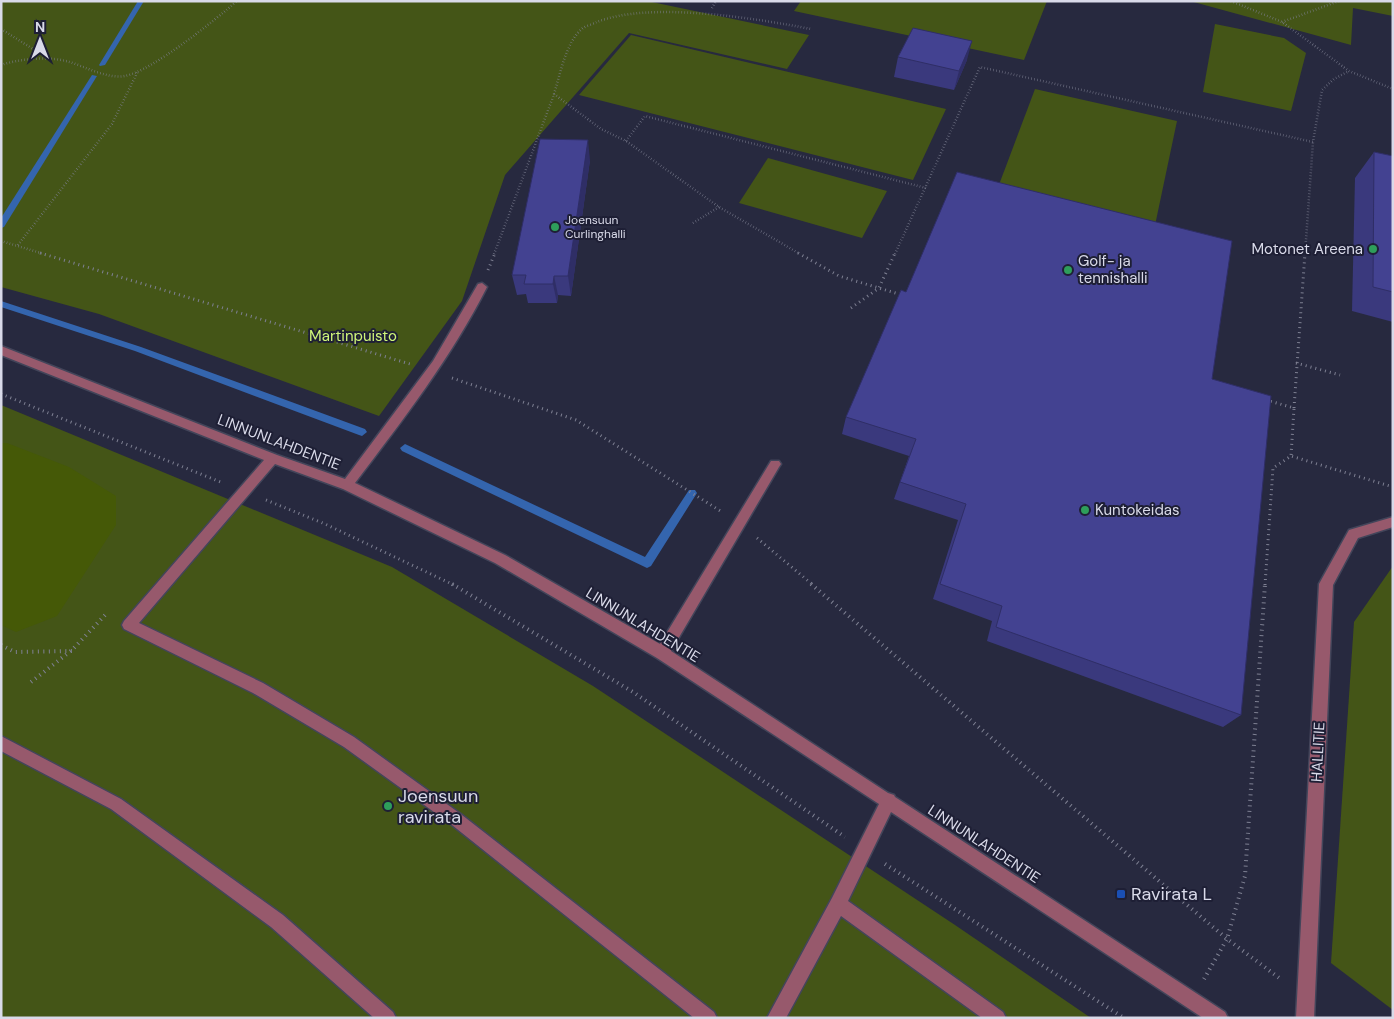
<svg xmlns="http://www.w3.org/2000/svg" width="1394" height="1019" font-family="'DM Sans',sans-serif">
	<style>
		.green { fill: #445517 }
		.forest { fill: #455907 }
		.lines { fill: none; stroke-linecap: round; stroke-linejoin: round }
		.stream { fill: #3465ae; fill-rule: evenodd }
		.minor-casing { stroke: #43455a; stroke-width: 3 }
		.path-far2 { stroke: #7f8193; stroke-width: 2.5; stroke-dasharray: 0.5 2.5; stroke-linecap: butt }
		.path-far1 { stroke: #7f8193; stroke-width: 3; stroke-dasharray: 1 4; stroke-linecap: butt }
		.path { stroke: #7f8193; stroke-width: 4; stroke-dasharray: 1 4.5; stroke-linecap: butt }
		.minor { fill: #97596c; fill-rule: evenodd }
		.wall { fill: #3a397d }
		.shaded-wall { fill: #2f2e66 }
		.building { fill: #434291; stroke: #2f2e66 }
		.leisure-dot { fill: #2e9e5b; stroke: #1e1f35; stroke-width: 2 }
		.transit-dot { fill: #1a4fb4; stroke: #1e1f35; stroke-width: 2 }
		.labels { text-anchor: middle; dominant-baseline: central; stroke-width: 4; stroke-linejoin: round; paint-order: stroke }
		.far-poi-label { font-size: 12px; fill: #d9dae9; stroke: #1e1f35; text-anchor: start }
		.poi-label { font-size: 15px; fill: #d9dae9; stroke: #1e1f35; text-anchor: start }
		.park-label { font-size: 15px; fill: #d0f679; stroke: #1e1f35 }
		.street-label { font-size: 15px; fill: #d9dae9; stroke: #1e1f35 }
		.near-poi-label { font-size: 18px; fill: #d9dae9; stroke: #1e1f35; text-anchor: start }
	</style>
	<rect width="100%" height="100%" fill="#27293f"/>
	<g class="green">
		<path d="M1,1h646l162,34 -22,34 -158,-36 -124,142 -43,126 -83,115 -280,-102 -98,-27z"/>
		<path d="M801,1h246l-23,59 -230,-49z"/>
		<path d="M1190,1h203v15l-40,-8 -2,37z"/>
		<path d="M1215,24l69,14 22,15 -15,58 -88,-19z"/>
		<path d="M631,35l315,74 -33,71 -334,-85z"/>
		<path d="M1035,89l142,32 -23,109 -157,-40z"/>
		<path d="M768,158l119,33 -25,47 -123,-35z"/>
		<path d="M1,405l391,162 201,119 362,239 136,93h-1090z"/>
		<path d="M1393,566v444l-62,-47 23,-341z"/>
	</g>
	<path class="forest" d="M1,443h6l62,24 47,29v29l-59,91 -41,16 -15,-7z"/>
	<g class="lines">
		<g class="stream">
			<path d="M138,1h6l-39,64 -5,1 -1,-1z"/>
			<path d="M92,75l5,1 -93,151 -3,1v-10z"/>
			<path d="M1,301l140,46 224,82 2,3 -5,4 -3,-1 -224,-84 -134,-44z"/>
			<path d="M405,444l240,113 44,-67h6l2,3 -46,73 -4,2 -245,-117 -2,-3z"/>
		</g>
		<g class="minor-casing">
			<g id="minor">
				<path d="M482,283l5,4c-36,71 -84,133 -132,196l150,72 155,89 111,-183h8l2,3 -2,3 -108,184 217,142 6,2 1,2 330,215 3,6h-25l-312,-206 -43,89 155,111 3,6h-24l-141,-102 -55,102h-19l65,-120 47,-94 -222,-146 -162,-95 -152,-74 -68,-25 -136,159 124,60 91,54 108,78 252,197 3,6h-23l-242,-193 -108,-78 -91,-54 -129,-64 -2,-4 2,-4 140,-161 -263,-105v-9l276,109 68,24 88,-118 45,-77z"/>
				<path d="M1393,517v10l-35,11 -25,47 -19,433h-18l23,-434 30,-54z"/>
				<path d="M1,736l120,63 162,116 110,97 3,6h-22l-103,-91 -160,-118 -110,-58z"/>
			</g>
		</g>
		<g class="path-far2">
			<path d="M1231,1l51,21 67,49 44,18"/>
			<path d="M712,8l4,-7"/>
			<path d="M1282,22l57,-21"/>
			<path d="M1,29l48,30"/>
			<path d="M1,65c19,-6 45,-9 65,-4 19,5 39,18 59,15 27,-5 90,-56 112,-75"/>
			<path d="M554,94l47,35 25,12 93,66 81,47"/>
			<path d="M626,141l19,-25 281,72"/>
			<path d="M693,223l26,-16"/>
			<path d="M1,241l43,13"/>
			<path d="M18,245l94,-121 26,-53"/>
			<path d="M494,254c20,-52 39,-104 59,-157 7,-20 12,-55 30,-69 3,-2 10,-4 14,-6 53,-21 157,-4 214,7"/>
			<path d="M895,254l85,-187 333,75 9,-52 12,-11 15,-8"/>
			<path d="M1305,254l8,-112"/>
		</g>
		<g class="path-far1">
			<path d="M40,253l370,111"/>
			<path d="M798,253l41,23 63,19"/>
			<path d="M488,270l7,-17"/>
			<path d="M851,308l28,-20 16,-35"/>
			<path d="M1296,363l44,12"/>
			<path d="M452,378l124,42 146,92"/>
			<path d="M1,394l222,89"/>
			<path d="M1266,400l28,8 -3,48"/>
			<path d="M1294,408l11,-155"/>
			<path d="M266,500l59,24 129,61"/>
			<path d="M757,538l56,47"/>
			<path d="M1265,585l8,-117 18,-12 102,31"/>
		</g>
		<g class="path">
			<path d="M452,584l181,108 212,145"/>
			<path d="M811,584l416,355 55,41"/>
			<path d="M1,645l14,7 58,-1"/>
			<path d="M31,682l41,-32 36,-38"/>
			<path d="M885,864l239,154"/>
			<path d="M1204,979l23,-40 18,-63 20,-292"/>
		</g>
		<use href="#minor" class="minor"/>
	</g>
	<g class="wall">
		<path d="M898,57l69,3 -13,30 -60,-13z"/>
		<path d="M1374,152l19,4v166l-41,-11 3,-133z"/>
		<path d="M590,160l-19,136 -13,-1 -1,8h-29l-2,-9 -9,1 -5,-20z"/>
		<path d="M1212,379l29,336 -18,12 -236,-86 5,-20 -59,-22 25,-79 -64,-21 15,-43 -67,-22 4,-17z"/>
	</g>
	<g class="shaded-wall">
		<path d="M972,41l-5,19 -13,30 5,-19z"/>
		<path d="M588,140l2,20 -19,136 -3,-20z"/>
		<path d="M554,276l4,19 -1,8 -4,-19z"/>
	</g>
	<g class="building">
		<path d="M913,28l59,13 -13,30 -61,-14z"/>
		<path d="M540,139l48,1 -20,136h-14l-1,8h-29l2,-9h-14z"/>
		<path d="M1374,152l19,4v136l-20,-5z"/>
		<path d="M957,172l275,69 -20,138 59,17 -30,319 -245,-88 6,-21 -62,-22 26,-80 -66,-22 16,-43 -70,-22 55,-127 5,2z"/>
	</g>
	<g class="leisure-dot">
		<circle cx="555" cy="227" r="5"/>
		<circle cx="1373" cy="249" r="5"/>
		<circle cx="1068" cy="270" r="5"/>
		<circle cx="1085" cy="510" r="5"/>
		<circle cx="388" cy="806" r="5"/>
	</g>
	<rect class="transit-dot" x="1116" y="889" width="10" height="10" rx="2.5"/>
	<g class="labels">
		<g class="far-poi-label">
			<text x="565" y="220">Joensuun<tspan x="565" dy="14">Curlinghalli</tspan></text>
		</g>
		<g class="poi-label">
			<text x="1363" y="249" text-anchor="end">Motonet Areena</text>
			<text x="1078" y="261">Golf- ja<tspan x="1078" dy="17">tennishalli</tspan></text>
			<text x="1095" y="510">Kuntokeidas</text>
		</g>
		<g class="park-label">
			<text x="353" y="336">Martinpuisto</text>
		</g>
		<g class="street-label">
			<text transform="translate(279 442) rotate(21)">LINNUNLAHDENTIE</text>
			<text transform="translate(643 625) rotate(31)">LINNUNLAHDENTIE</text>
			<text transform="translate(1318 752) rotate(-87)">HALLITIE</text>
			<text transform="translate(984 844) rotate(33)">LINNUNLAHDENTIE</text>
		</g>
		<g class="near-poi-label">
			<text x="398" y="796">Joensuun<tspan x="398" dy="21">ravirata</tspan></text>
			<text x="1131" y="894">Ravirata L</text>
		</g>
	</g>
	<rect width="1394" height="1019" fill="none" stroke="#d9dae9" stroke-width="5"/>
	<g transform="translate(40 40)" stroke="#1e1f35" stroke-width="4" paint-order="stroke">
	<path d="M0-4L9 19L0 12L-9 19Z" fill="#d9dae9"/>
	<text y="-8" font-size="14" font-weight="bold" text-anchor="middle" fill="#d9dae9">N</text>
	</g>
</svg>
